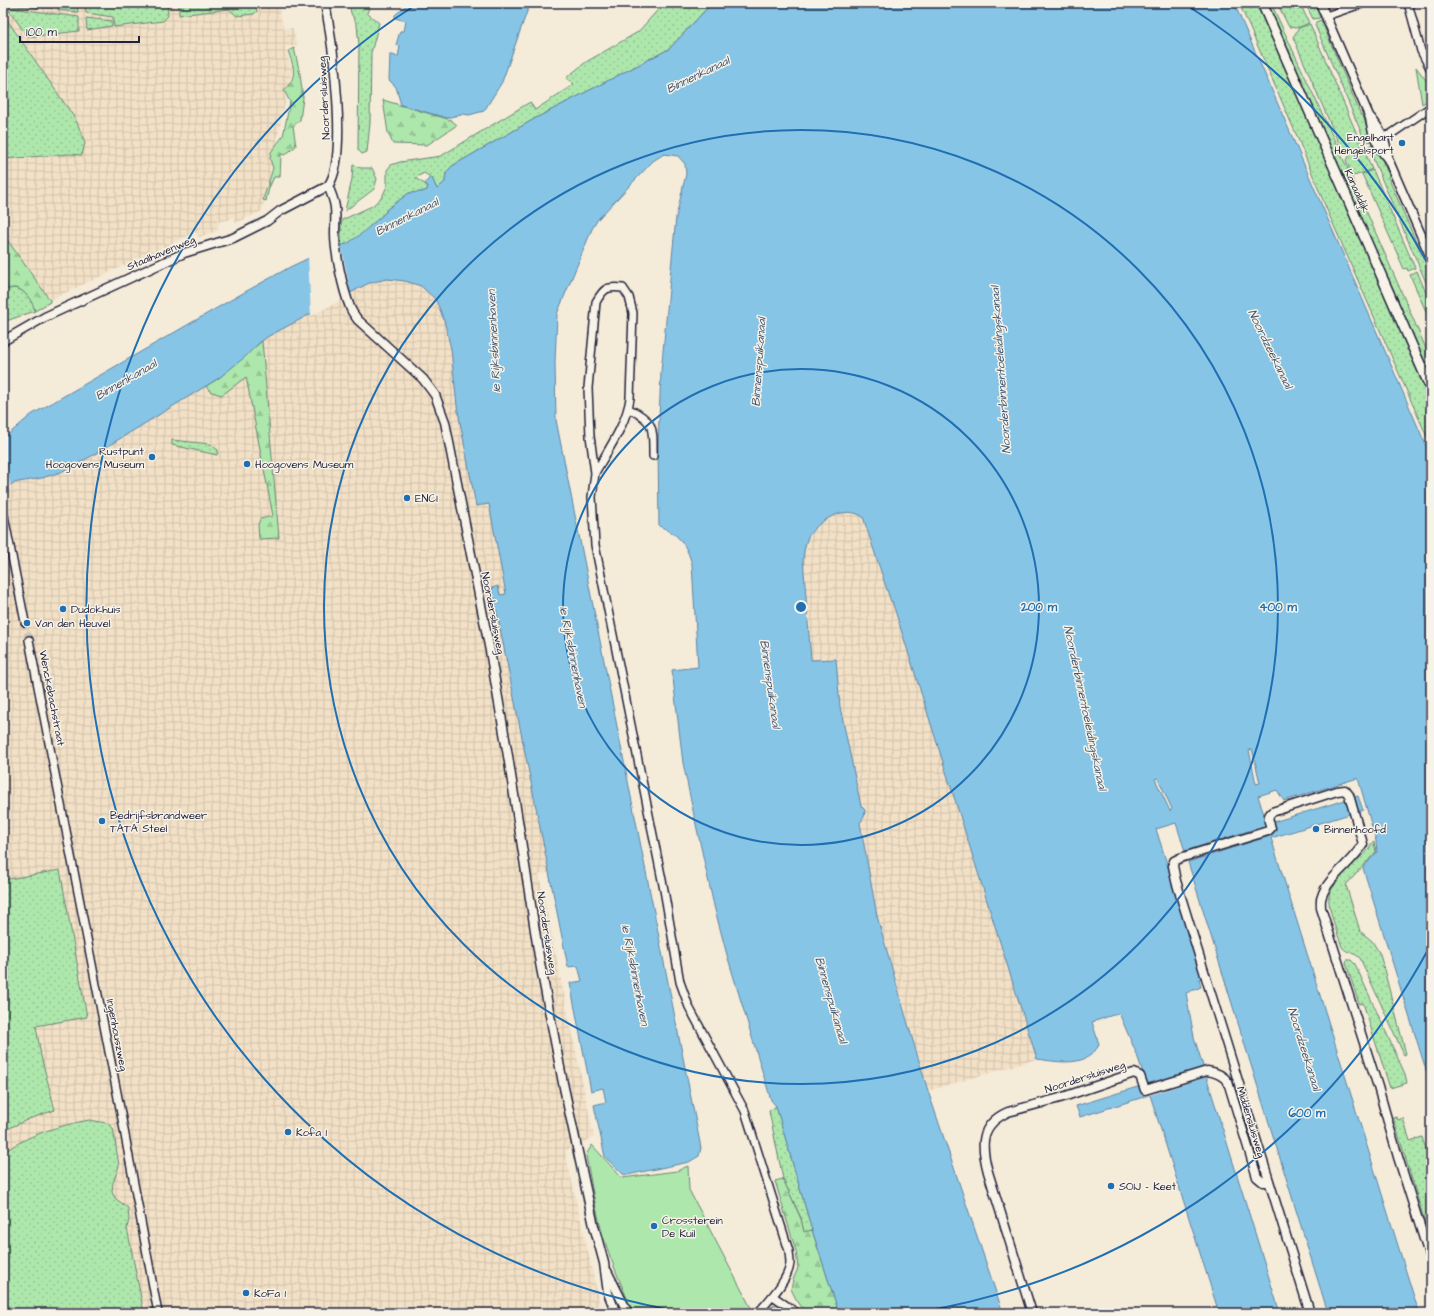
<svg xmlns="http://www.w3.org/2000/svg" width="1434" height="1316" font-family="'Architects Daughter',sans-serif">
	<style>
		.industrial { fill: url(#industrial-grid) }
		.grass { fill: url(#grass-dots); stroke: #688474 }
		.forest { fill: url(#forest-firs); stroke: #688474 }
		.garden { fill: #aee7ac; stroke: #688474 }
		.water { fill: #87c5e7; stroke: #5f84a2; fill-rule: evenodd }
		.pier { fill: #f5ebd9 }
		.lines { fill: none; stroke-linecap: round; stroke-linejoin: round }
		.minor-tunnel { stroke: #cbc3b9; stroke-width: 7; stroke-dasharray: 7 3.5; stroke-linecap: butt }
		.minor-casing { stroke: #22223b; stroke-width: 10 }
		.tertiary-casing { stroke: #22223b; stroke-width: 11 }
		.secondary-casing { stroke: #22223b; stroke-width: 12 }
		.minor { stroke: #f7f3e8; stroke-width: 7 }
		.tertiary { stroke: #f7f3e8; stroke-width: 8 }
		.secondary { stroke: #f7f3e8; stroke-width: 9 }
		.ring { fill: none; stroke: #1f6fb2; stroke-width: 2 }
		.poi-dot { fill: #1f6fb2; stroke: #f7f3e8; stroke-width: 1.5 }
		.labels { text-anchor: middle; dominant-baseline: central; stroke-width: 3; stroke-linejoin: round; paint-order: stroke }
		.street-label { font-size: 11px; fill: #22223b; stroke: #f7f3e8 }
		.poi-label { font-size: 11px; fill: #22223b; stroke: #f7f3e8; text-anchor: start }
		.water-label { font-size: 12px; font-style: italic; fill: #40536f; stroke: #f7f3e8 }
		.centre { fill: #1f6fb2; stroke: #f7f3e8; stroke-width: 2 }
		.ring-label { font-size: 12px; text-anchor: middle; font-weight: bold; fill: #1f6fb2; stroke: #f7f3e8; stroke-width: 3; stroke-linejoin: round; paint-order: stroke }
	</style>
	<defs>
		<pattern id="industrial-grid" width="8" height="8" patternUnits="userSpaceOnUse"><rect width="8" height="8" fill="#f3e1c7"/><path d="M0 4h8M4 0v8" fill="none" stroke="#d0c1ac"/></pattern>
		<pattern id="grass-dots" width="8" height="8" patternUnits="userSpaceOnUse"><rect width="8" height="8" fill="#aee7ac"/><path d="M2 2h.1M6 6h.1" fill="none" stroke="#95c695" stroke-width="1.8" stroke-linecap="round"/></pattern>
		<pattern id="forest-firs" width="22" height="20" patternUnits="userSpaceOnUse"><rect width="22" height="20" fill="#aee7ac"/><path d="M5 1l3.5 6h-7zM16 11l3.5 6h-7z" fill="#95c695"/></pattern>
	</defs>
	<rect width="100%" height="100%" fill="#f5ebd9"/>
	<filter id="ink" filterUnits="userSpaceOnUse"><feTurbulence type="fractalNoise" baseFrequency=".025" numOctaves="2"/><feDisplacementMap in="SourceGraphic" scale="8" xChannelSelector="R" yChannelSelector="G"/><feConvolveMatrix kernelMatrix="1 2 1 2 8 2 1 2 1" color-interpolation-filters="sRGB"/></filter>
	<g filter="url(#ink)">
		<g class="industrial">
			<path d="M3,3h274l7,26 9,-1 4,18 -12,1 7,23 -30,141 -26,12 -2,-6 -6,3 -8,1 -3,10 -18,6 -3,-5 -146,68 -47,-66z"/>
			<path d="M391,266l49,18 17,39 56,280 50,267 -24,5 55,262 -29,14 37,162h-599v-856z"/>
			<path d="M839,513h19l5,4 28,84h1l145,458 -109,32 -51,-175 -17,-93 4,-6 1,-7 -4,-3 -21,-100 -4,-47 -25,1 -8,-102 2,-12 4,-11 8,-9 11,-9z"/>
		</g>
		<g class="grass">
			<path d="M4,3h3l4,5 68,9v14l-51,6z"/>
			<path d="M11,3h44l-3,5 -39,-2z"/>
			<path d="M61,3h16l1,9 -20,-2v-1z"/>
			<path d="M85,3h82l1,13 -5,5 -49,6 -1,-10 -27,-4z"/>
			<path d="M179,3h77l1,8 -3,3 -17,2 -8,-7 -50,6z"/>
			<path d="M349,3h22l-4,10 12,10 -8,30 -1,70 -3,29 -5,2 -4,-4 1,-105 -2,-20 -6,-12z"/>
			<path d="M664,3h48l-43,46 -133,69 -84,48 -6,7 -1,9 -8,7 -5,-11 -8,-5 -9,5 13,8 -1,4 -5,2 -13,1 -23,17v2c-14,12 -28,29 -45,34v-21l1,-5 30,-14 10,-9 5,-11v-16l4,-5 9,-3 41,-6 89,-54 5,8 39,-26 -8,-6 20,-16 52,-30z"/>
			<path d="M1239,3h18l174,399v44l-104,-236 -31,-76z"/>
			<path d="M1267,3h4l80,173 80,184v18z"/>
			<path d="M1277,3h23l9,20 -12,5 -8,-1z"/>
			<path d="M1305,3c12,0 11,5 15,15l-7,1z"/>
			<path d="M3,14l73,106 9,23 -3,12 -12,-1 -67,5z"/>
			<path d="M86,18l26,3v5l-25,4z"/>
			<path d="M1321,20l40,95h2l3,11h2l5,14 -6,2 -2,-1 -50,-116 1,-3z"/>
			<path d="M1310,24l52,122 -12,6 -8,-1 -49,-114 6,-9z"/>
			<path d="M1374,142l9,17 -1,1 7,15 -1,2 43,99v18l-63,-147z"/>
			<path d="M1363,147l9,22 -15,6 -5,1 -6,-16 7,-8z"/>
			<path d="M353,165l8,3h11l5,11 -3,10 -29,22 7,-32z"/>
			<path d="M1373,170l42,98 -7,3 -1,-3 -3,1 -42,-95z"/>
			<path d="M1417,271l14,34v18l-21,-48z"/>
			<path d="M13,288c11,0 20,13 22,23l-32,11v-33z"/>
			<path d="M172,440l38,4 8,6 -1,5 -45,-10z"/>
			<path d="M1374,842l2,10 -30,33 14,46 12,10 8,13 26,100 -2,1 -44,-97c-6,-6 -14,-5 -18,-11 -4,-12 -15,-40 -13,-51 2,-12 30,-37 40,-47l2,-5z"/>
			<path d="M60,870l27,147 -51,9 5,30 14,54 -26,9 -26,12v-251z"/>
			<path d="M1347,960h4l4,4 50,110 2,9 -17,5 -27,-85 -4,1 -13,-41z"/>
			<path d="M776,1106l36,124 -8,3 -3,-15 -18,-39 -14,-68z"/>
			<path d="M1396,1116l2,4 5,-2 7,23 12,-4 9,28v77l-38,-125z"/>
			<path d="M89,1120l18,3 6,5 6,38 -6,17 -1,9 3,6 13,10 1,12 -2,8 17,85h-141v-160c26,-19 55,-27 86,-33z"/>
		</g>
		<g class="forest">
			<path d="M294,48l6,26 3,24 -3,22 -7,6 3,20 -11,9 -4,-1 -1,23h-6l-5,11 -3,13 -3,-1 10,-32 -3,-9 1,-7 12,-16 7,-34 -6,-12c14,-13 10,-23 4,-39z"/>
			<path d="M383,100l68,20 6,5 -30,20 -34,-1 -5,-11z"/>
			<path d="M3,234l47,66v2l-15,9c-2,-9 -10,-21 -19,-23 -4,-1 -8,2 -13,1z"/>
			<path d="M262,341l17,197 -20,1 -1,-14 2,-6 13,-3 -27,-139 -24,18 -11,-3 -5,-6 13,-8z"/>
			<path d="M783,1179l18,40 3,13 8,-2 27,83h-33l-10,-14 -5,-10 2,-9 5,-12 -2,-17 -21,-70z"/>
		</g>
		<g class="garden">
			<path d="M1416,67l15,20v11l-9,6z"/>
			<path d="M592,1145l30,33 55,-7 11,-5 1,24 62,118 -10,5h-108c-10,-25 -21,-49 -29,-74 -8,-28 -13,-56 -18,-84z"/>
			<path d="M776,1304l9,2 8,7h-30z"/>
		</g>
		<g class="water">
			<path d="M409,3h121l-28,79 -18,29 -15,4 -7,-1 -15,4 -46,-13 -5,-18 -7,-7 1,-26 8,3 2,-11 -4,-1 4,-14h4l2,-10 -11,-3v-3z"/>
			<path d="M712,3h522l197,454v629l-68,-218 14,-16 -1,-11 -18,-63 -74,23 -7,-11 -19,6 9,28 91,-28 5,14 -92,28 148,475h-91l-140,-451 82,-26 -3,-11 -82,26 -9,-28 -20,6 47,149 -4,1 2,8 -15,6 8,44 86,276h-61l-69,-218 -70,22 -4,-11 71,-22 -10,-29 -18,-42 -27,9 7,22c-10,24 -41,18 -62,15l-145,-458 -1,1 -28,-85c-17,-13 -46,4 -55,20 -3,7 -4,14 -5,22l8,101 25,-1 4,48 21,99 4,4 -1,7 -4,6 17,93 28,98 23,77 75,222h-164l-27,-83 -36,-124 -5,-6 -44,-145 -13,-49 -19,-86 -12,-57 -11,-93 26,-3 -6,-103c-6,-20 -13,-30 -33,-38l-1,-82 3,-72 15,-155 10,-43 -1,-10 -7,-8 -14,-2 -11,7 -55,58 -6,10 -35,85 -2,48 1,58 145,728 -2,8 -10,6 -62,13 -4,-1 -18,-17 -11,-52 12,-3 -3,-14 -12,3 -21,-108 12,-2 -4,-15 -10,1 -76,-379 6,-2 2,9 6,-1 -17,-90 -13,2 -19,-100 -6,-57 -7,-29 -8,-20 -15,-14 -16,-5 -18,-2 -18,4 -102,54 -9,7 -12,12 -27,22 -129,79 -29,15 -19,6 -29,5 -10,10v-54l28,-24 205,-118 54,-30 42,-20 15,-3 14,-10 25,-22v-2l23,-17 13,-1 5,-2 1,-4 -3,-2 5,-7 2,1 5,11 8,-7 1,-9 6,-7 84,-48 133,-69zM1252,749l8,34 -4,1 -7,-34zM1158,778l14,31 -2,2 -15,-32z"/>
		</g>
		<g class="pier">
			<path d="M341,244l10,51 -40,21 -3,-60 23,-11z"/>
			<path d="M3,449l8,39 -8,7z"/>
			<path d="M1206,1066l3,10 -65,21 -3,-11z"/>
		</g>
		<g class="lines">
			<path class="minor-tunnel" d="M25,622l4,18"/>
			<g class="minor-casing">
				<g id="minor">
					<path d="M1408,3l13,48 10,19"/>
					<path d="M1326,16l38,-13"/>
					<path d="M1383,137l8,-3 40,-27"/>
					<path d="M629,409c26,12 24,19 24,47"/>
					<path d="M595,473c13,-23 32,-50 35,-75l3,-85 -4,-16 -6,-9c-16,-2 -19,0 -27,14l-8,86 2,48 5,37 -3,24 3,48 69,345 16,92 9,25 56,104 44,140c0,4 1,8 1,12 -1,17 -22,38 -32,50"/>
					<path d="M3,511l22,111"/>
					<path d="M29,640l90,463 39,210"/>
					<path d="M773,1296l24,17"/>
				</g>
			</g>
			<g class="tertiary-casing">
				<g id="tertiary">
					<path d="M1320,3l50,115c2,15 8,30 18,41"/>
					<path d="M1371,118c10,12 16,26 17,41l43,99"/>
					<path d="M328,186c10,22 7,26 7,48 0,19 8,56 15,73 1,4 5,9 8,13l65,59 12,16 10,27 45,229 18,105 32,207 23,120 31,143 10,37 4,30 8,20"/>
					<path d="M3,341l42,-24 139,-64 49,-15 34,-17 13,-10 48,-25c21,-27 4,-147 -3,-183"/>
					<path d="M607,1271l21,42"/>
					<path d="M1032,1313l-44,-141c-7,-26 -9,-47 20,-60l52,-14 74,-25 6,3 5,14 62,-19c8,1 16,4 21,11l29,95 6,5h6"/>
					<path d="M1310,1313l-134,-432 -3,-15 1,-5 6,-3 88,-27 3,-3c-2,-7 -5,-11 1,-16l65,-21 8,-1 4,5 14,49c-10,18 -35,33 -41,52 -2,4 -1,8 -1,12l57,179 20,70 33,104"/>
				</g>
			</g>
			<g class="secondary-casing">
				<path id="secondary" d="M1262,3l169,386"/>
			</g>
			<use href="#minor" class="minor"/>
			<use href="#tertiary" class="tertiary"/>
			<use href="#secondary" class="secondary"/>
		</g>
	</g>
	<g class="ring">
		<circle cx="801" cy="607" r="238"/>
		<circle cx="801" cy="607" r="477"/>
		<path d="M1429 948A715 715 0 0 1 919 1312M683 1312A715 715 0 0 1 417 4M1185 4A715 715 0 0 1 1429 266"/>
	</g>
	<g class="poi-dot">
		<circle cx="1402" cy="143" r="4"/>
		<circle cx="152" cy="457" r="4"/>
		<circle cx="247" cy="464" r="4"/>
		<circle cx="407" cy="498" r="4"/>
		<circle cx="63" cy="609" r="4"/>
		<circle cx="27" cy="623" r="4"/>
		<circle cx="102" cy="821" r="4"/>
		<circle cx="1316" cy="829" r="4"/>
		<circle cx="288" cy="1132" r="4"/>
		<circle cx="1111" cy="1186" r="4"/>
		<circle cx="654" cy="1226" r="4"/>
		<circle cx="246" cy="1293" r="4"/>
	</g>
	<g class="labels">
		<g class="street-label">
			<text transform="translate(324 98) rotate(-93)">Noordersluisweg</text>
			<text transform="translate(1357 191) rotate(66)">Kanaaldijk</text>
			<text transform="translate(161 253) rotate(-23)">Staalhavenweg</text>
			<text transform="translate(493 613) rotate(79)">Noordersluisweg</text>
			<text transform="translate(52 698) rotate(79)">Wenckebachstraat</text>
			<text transform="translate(547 933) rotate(81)">Noordersluisweg</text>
			<text transform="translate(117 1035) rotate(79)">Ingenhouszweg</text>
			<text transform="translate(1085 1077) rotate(-18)">Noordersluisweg</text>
			<text transform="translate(1251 1122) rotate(73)">Middensluisweg</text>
		</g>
		<g class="poi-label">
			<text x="1394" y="137" text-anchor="end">Engelhart<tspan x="1394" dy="13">Hengelsport</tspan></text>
			<text x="144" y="451" text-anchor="end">Rustpunt<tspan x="144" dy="13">Hoogovens Museum</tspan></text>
			<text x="255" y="464">Hoogovens Museum</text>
			<text x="415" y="498">ENCI</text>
			<text x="71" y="609">Dudokhuis</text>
			<text x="35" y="623">Van den Heuvel</text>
			<text x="110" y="815">Bedrijfsbrandweer<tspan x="110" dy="13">TATA Steel</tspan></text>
			<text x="1324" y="829">Binnenhoofd</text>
			<text x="296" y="1132">Kofa 1</text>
			<text x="1119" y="1186">SOIJ - Keet</text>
			<text x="662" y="1220">Crossterein<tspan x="662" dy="13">De Kuil</tspan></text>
			<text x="254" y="1293">KoFa 1</text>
		</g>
		<g class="water-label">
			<text transform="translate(698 75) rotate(-26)">Binnenkanaal</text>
			<text transform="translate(407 217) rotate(-27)">Binnenkanaal</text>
			<text transform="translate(494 341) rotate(-93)">1e Rijksbinnenhaven</text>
			<text transform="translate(1270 349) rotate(64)">Noordzeekanaal</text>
			<text transform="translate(759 362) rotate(-86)">Binnenspuikanaal</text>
			<text transform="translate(1001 370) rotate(-94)">Noorderbinnentoeleidingskanaal</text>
			<text transform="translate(126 380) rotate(-30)">Binnenkanaal</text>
			<text transform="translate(573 657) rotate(79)">1e Rijksbinnenhaven</text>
			<text transform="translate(770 684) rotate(82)">Binnenspuikanaal</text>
			<text transform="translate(1085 708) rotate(78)">Noorderbinnentoeleidingskanaal</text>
			<text transform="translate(635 975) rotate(79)">1e Rijksbinnenhaven</text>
			<text transform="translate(831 1000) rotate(74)">Binnenspuikanaal</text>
			<text transform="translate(1304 1049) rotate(73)">Noordzeekanaal</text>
		</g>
	</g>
	<circle cx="801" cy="607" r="6" class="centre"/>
	<g class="ring-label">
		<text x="1039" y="611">200 m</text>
		<text x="1278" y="611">400 m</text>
		<text x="1307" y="1117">600 m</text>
	</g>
	<rect width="1434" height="1316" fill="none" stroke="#f7f3e8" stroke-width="16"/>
	<rect x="8" y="8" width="1418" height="1300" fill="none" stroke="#22223b" stroke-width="1.5" filter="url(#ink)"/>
	<path d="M20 36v6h119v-6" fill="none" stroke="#22223b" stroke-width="2"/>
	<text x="26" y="36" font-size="12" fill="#22223b" stroke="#f7f3e8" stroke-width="3" paint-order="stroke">100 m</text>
</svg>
